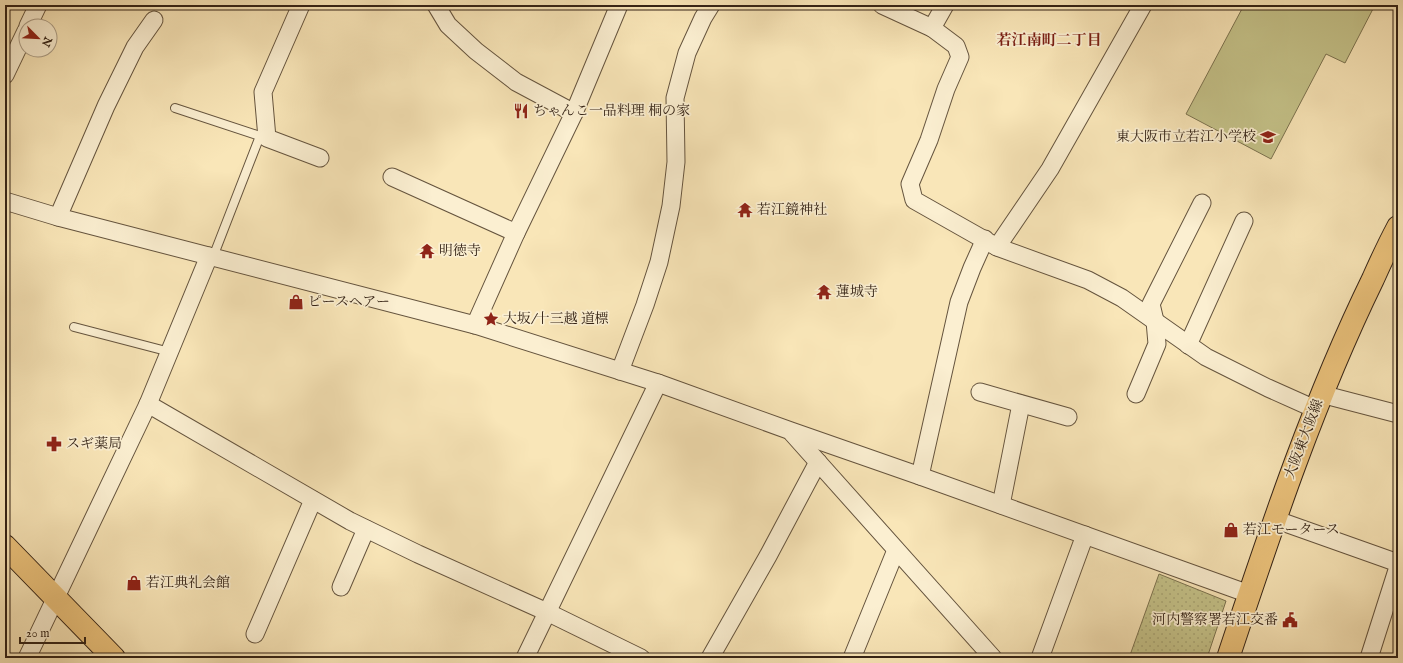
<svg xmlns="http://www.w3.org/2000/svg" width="1403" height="663" font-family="'IM FELL English','Noto Serif JP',serif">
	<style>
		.green { fill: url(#green-dots); stroke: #7c7350 }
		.pitch { fill: #c5c38a; stroke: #7c7350 }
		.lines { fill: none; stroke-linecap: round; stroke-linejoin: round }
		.service-casing { stroke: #65543e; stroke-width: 10 }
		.minor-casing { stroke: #65543e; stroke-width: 19 }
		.primary-casing { stroke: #342316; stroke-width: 24 }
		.service { stroke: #fbefd1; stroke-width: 8 }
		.minor { stroke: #fbefd1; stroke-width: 17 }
		.primary { stroke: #ecc37c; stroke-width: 22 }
		.labels { text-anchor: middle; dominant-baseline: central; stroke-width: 3.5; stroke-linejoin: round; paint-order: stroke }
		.poi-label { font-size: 14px; fill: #342316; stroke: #fbefd1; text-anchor: start }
		.street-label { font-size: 14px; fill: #342316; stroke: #fbefd1 }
		.neighbourhood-label { font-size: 15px; font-weight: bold; fill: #7a1f14; stroke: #fbefd1 }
	</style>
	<defs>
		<pattern id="green-dots" width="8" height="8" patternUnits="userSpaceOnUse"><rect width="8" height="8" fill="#c5c38a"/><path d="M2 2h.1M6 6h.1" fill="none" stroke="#aaa776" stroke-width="1.8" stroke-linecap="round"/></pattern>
	</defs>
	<rect width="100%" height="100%" fill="#f9e6b8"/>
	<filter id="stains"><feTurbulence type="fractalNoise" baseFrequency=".005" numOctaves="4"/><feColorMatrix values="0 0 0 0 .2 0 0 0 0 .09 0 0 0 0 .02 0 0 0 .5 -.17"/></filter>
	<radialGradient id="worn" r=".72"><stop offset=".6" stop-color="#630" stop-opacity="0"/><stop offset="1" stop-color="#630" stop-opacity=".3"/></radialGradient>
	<path class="green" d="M1159,574l67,27 -19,57h-78z"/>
	<path class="pitch" d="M1244,5h131l-30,58 -19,-9 -55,105 -85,-45z"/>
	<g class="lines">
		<g class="service-casing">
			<g id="service">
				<path d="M175,108l88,29"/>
				<path d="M213,257l47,-121"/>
				<path d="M74,327l96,25"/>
			</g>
		</g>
		<g class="minor-casing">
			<g id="minor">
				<path d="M301,5l-38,87 4,46 53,20"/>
				<path d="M436,5l12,20 28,26 40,31 58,31"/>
				<path d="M882,5l50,23 24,18 4,11 -14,32 -17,51 -19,44 4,16 83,47 91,33 34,18 84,59 62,31 47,21"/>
				<path d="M28,26l10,-21"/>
				<path d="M932,28l13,-23"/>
				<path d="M5,75l21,-44"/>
				<path d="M392,177l124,56"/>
				<path d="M5,201l53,16 417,108 183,58 133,48 129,45 329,118"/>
				<path d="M58,217l48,-111 29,-59 19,-27"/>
				<path d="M997,247l53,-78 93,-164"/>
				<path d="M475,325l41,-92 58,-120 45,-108"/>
				<path d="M1188,345l56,-124"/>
				<path d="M620,371l25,-66 14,-43 12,-56 5,-44 -1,-64 12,-45 16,-35 8,-13"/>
				<path d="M980,392l88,25"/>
				<path d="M1136,394l21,-50 -2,-23 -4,-17 51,-101"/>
				<path d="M1321,394l77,20"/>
				<path d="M148,404l202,117 68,33 129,58 94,46"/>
				<path d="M792,433l201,225"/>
				<path d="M920,476l39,-174 13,-34 13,-29"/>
				<path d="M1001,505l20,-101"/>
				<path d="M1274,519l124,44"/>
				<path d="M341,587l25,-58"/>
				<path d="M255,634l58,-134"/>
				<path d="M27,658l121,-254 61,-148"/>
				<path d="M525,658l133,-275"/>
				<path d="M710,658l58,-102 50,-94"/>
				<path d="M852,658l44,-108"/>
				<path d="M1040,658l45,-123"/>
				<path d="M1369,658l29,-91"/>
			</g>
		</g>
		<g class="primary-casing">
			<g id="primary">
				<path d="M5,546l109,112"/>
				<path d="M1228,658c43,-129 85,-256 145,-379 8,-18 16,-35 25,-52"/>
			</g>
		</g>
		<use href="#service" class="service"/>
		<use href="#minor" class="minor"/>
		<use href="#primary" class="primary"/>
	</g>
	<defs>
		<g id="restaurant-bare" transform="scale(1.2)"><path d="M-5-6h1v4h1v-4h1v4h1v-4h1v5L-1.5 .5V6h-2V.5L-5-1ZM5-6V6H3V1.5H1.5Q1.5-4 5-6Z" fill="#8f2418" stroke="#fbefd1" stroke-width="2.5" paint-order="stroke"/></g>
		<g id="school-bare" transform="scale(1.2)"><path d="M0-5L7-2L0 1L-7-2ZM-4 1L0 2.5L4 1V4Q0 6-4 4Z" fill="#8f2418" stroke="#fbefd1" stroke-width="2.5" paint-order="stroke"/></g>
		<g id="temple-bare" transform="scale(1.2)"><path d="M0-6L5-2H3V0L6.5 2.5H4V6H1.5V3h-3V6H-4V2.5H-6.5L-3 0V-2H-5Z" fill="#8f2418" stroke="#fbefd1" stroke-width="2.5" paint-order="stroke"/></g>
		<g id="shop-bare" transform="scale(1.2)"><path d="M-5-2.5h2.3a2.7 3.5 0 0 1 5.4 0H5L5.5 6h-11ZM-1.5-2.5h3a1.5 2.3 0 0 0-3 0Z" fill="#8f2418" stroke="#fbefd1" stroke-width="2.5" paint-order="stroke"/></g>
		<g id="sight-bare" transform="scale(1.2)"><path d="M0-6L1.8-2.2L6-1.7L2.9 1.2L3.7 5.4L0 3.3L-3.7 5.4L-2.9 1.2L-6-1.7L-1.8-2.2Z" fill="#8f2418" stroke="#fbefd1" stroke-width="2.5" paint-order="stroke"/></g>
		<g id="pharmacy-bare" transform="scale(1.2)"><path d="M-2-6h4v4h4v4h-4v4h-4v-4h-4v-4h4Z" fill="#8f2418" stroke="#fbefd1" stroke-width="2.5" paint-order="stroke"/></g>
		<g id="civic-bare" transform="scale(1.2)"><path d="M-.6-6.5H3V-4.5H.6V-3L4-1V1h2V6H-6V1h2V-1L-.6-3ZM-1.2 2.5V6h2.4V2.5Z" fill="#8f2418" stroke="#fbefd1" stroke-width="2.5" paint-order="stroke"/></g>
	</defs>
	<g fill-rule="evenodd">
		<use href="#restaurant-bare" x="521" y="111"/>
		<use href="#school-bare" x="1268" y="137"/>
		<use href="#temple-bare" x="745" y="210"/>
		<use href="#temple-bare" x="427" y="251"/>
		<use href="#temple-bare" x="824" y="292"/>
		<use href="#shop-bare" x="296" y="302"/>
		<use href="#sight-bare" x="491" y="319"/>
		<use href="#pharmacy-bare" x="54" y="444"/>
		<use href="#shop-bare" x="1231" y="530"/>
		<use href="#shop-bare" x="134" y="583"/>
		<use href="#civic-bare" x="1290" y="620"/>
	</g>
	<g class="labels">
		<g class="poi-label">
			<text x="533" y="111">ちゃんこ一品料理 桐の家</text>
			<text x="1256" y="137" text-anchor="end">東大阪市立若江小学校</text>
			<text x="757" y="210">若江鏡神社</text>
			<text x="439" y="251">明徳寺</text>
			<text x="836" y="292">蓮城寺</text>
			<text x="308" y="302">ピースヘアー</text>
			<text x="503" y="319">大坂/十三越 道標</text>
			<text x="66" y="444">スギ薬局</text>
			<text x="1243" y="530">若江モータース</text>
			<text x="146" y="583">若江典礼会館</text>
			<text x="1278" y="620" text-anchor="end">河内警察署若江交番</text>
		</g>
		<g class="street-label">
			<text transform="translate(1304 439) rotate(-69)">大阪東大阪線</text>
		</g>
		<g class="neighbourhood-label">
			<text x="1049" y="40">若江南町二丁目</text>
		</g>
	</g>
	<rect width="1403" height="663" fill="none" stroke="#f9e6b8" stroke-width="20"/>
	<rect x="6" y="6" width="1391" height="651" fill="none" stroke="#342316" stroke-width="2"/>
	<rect x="10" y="10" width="1383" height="643" fill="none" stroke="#342316"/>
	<g transform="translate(38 38) rotate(114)"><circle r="19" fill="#fbefd1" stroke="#ab9d86"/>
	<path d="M0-3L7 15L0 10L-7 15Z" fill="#8f2418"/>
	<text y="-6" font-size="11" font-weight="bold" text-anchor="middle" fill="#342316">N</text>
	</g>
	<path d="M20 637v6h65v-6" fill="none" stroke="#342316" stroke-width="2"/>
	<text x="26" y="637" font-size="12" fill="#342316" stroke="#fbefd1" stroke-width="3" paint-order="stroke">20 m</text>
	<rect width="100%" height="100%" filter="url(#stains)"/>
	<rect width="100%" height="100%" fill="url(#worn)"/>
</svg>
